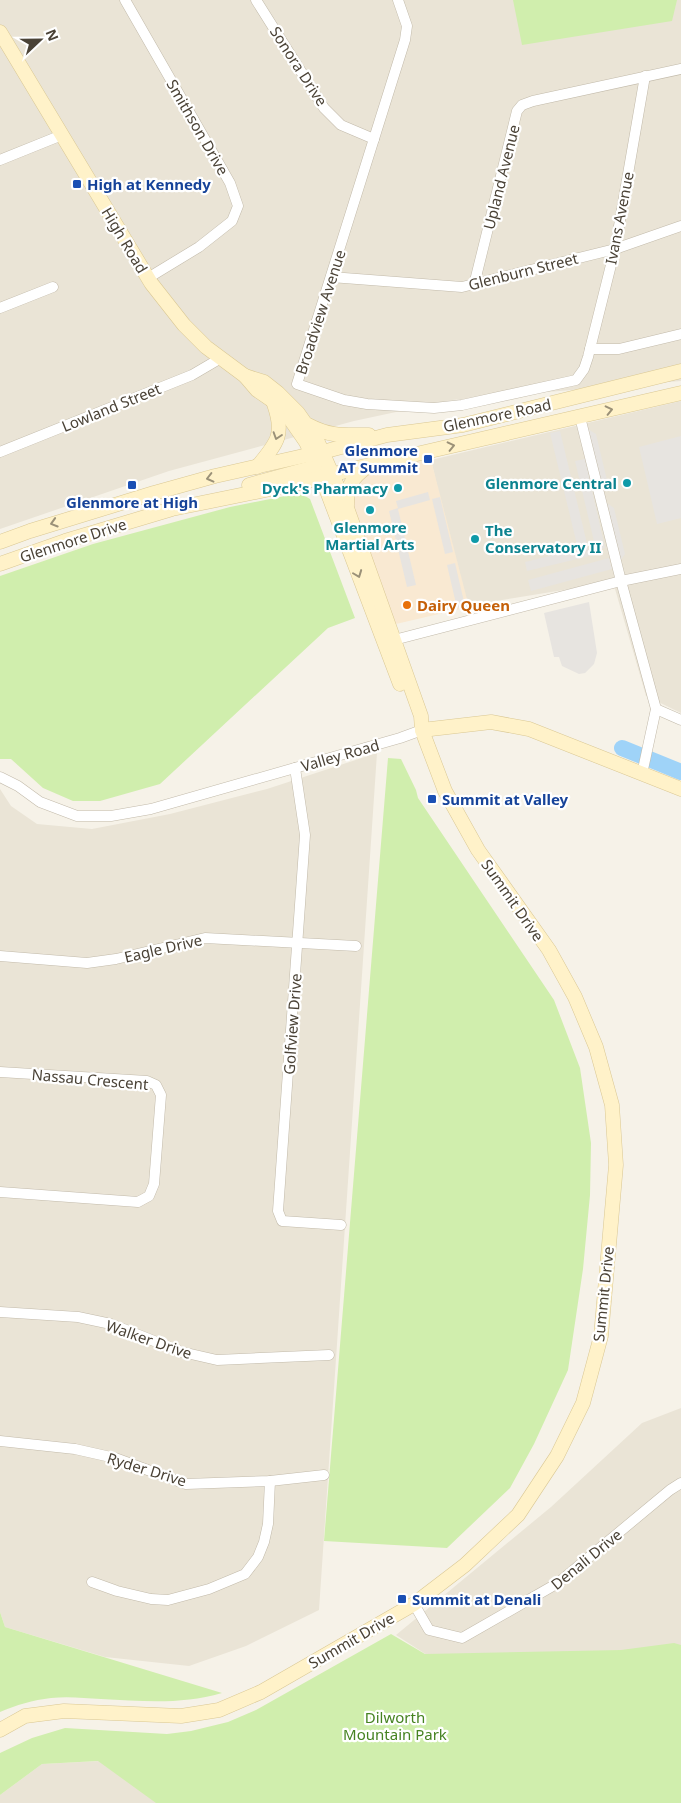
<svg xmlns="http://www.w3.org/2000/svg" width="681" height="1803" font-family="'Noto Sans',sans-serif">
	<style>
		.residential { fill: #eae4d6 }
		.commercial { fill: #f9e9d2 }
		.green { fill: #d0eead }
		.parking { fill: #e7e4e0 }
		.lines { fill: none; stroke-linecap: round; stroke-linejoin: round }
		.river { stroke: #9fd3f8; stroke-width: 16 }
		.street-casing { stroke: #c2baaa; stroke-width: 11 }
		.secondary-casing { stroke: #dac894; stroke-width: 15 }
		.street { stroke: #fff; stroke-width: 10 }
		.secondary { stroke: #fff2c9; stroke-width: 14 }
		.oneway { stroke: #9b9178 }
		.transit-dot { fill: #1a4fb4; stroke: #fff; stroke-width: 2 }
		.culture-dot { fill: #0f9aa8; stroke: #fff; stroke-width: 2 }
		.food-dot { fill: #e8710a; stroke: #fff; stroke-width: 2 }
		.labels { text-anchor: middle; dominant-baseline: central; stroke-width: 4.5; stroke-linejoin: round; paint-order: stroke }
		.street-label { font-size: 15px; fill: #4a4236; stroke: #fff }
		.transit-label { font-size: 15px; font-weight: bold; fill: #164399; stroke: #fff; text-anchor: start }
		.culture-label { font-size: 15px; font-weight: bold; fill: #0d838f; stroke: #fff; text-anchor: end }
		.food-label { font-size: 15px; font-weight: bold; fill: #c56008; stroke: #fff; text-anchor: start }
		.park-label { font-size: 15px; fill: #468322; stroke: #fff }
	</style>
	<rect width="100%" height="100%" fill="#f6f2e8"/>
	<g class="residential">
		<path d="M0,0h681v381l-229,19 -98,21 -185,50 -169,58z"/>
		<path d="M681,401v312l-35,-17 -33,-114 -148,24 -34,-146z"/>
		<path d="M377,753l-58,857 -73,36 -57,20 -84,-9 -100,-30 -5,-15v-823l11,17 26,18 55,5 78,-15 97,-25z"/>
		<path d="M681,1408v237l-55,6 -199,4 -31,-20 155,-128 91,-84z"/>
		<path d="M101,1761l57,42h-158v-8l42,-31z"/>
	</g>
	<path class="commercial" d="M431,460l38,147 -73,17 -44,-116 3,-12 14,-31z"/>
	<g class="green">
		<path d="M513,0h164l-5,21 -150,24z"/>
		<path d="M300,493l10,6 45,119 -27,10 -168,156 -60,17h-27l-30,-13 -32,-29h-11v-183l93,-32 137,-37z"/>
		<path d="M388,758l13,1 15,31 2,8 136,202 26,68 11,75 -1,52 -7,74 -15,101 -34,74 -24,44 -63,60 -123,-7z"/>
		<path d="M0,1612l5,15 217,66c-41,12 -80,8 -121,6 -17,-1 -33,-3 -50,-1 -18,2 -35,7 -51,14z"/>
		<path d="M391,1634l34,20 196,-4 53,-7 7,2v158h-525l-58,-42 -56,3 -42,31v-42l32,-15 33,-10 102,6 24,-3 37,-9 28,-12z"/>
	</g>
	<g class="parking">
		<path d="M588,429l8,5 11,46 -5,7z"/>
		<path d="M560,431l30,125 -63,15 -2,-9 53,-13 -28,-116z"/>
		<path d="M681,436v82l-24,6 -18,-77z"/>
		<path d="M585,459l20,89 -9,2 -21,-89z"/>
		<path d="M428,492l2,8 -32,9 18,76 -9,2 -18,-76 9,-3 -2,-7z"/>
		<path d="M440,497l13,55 -8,2 -13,-55z"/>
		<path d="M607,503l7,5 11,46 -4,6z"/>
		<path d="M609,558l3,11 -81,22 -3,-11z"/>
		<path d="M455,563l10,43 -8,2 -10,-43z"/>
		<path d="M589,602l8,51 -3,11 -9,9 -6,1 -17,-8 -3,-9h-5l-10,-44z"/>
	</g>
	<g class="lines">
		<path class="river" d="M622,748l59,24"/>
		<g class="street-casing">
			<g id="street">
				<path d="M125,0l105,183 8,23 -6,15 -33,26 -51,31"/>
				<path d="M256,0l68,108 17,17 33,14"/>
				<path d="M398,0l9,26 -2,14 -108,344 47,16 23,4 67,4 28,-3 114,-25 8,-11 4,-12 27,-108 30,-173"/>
				<path d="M0,160l62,-25"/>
				<path d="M331,277l131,10 153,-38 66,-23"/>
				<path d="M474,285l43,-174 5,-6 11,-4 148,-32"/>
				<path d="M0,308l53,-21"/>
				<path d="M590,349h29l62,-15"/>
				<path d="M0,452l192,-77 29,-17"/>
				<path d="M394,640l227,-59 -41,-164"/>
				<path d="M656,709l25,11"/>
				<path d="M295,768l10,67 -27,376 4,10 59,4"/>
				<path d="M642,774l14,-65 -35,-128 60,-12"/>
				<path d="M0,777l18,9 22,16 37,14h34l40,-7 249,-71 22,-8"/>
				<path d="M0,956l87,7 29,-4 89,-21 151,8"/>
				<path d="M0,1072l147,9 9,4 5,10 -7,89 -5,12 -11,6 -138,-10"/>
				<path d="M0,1312l78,5 33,7 71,28 35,8 112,-5"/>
				<path d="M0,1441l75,8 40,9 71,26 84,-3 54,-6"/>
				<path d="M92,1582l25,9 34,8 17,1 41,-11 36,-15 13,-17 6,-15 4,-18 2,-43"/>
				<path d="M414,1604l15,26 33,8 96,-55 112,-93 11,-7"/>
			</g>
		</g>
		<g class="secondary-casing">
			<g id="secondary">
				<path d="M0,32l151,251 33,42 22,22 39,29 12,14 16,11 15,15 18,26 16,36 78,206"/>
				<path d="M308,425c23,12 35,10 61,10"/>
				<path d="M257,467c20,-24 28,-32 17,-63"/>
				<path d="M249,485l62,-17 5,-4 5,-6"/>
				<path d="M347,505c0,-18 4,-27 20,-38"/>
				<path d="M0,542l30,-11 124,-38 61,-17 115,-26 57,-15 76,-10 218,-54"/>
				<path d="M0,564l65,-23 107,-32 128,-26 69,-18 312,-72"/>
				<path d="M422,730l69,-8 38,7 152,60"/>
				<path d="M0,1730l25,-14 39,-5 117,5 38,-6 42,-18 153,-88 51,-39 53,-50 39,-59 26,-53 18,-67 15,-171 -4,-60 -16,-58 -21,-50 -26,-47 -71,-100 -33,-59 -19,-50 -4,-11 -1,-14 -74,-208 -30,-68 -19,-27 -20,-20 -14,-11 -19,-6"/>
			</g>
		</g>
		<use href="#street" class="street"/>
		<use href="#secondary" class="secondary"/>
	</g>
	<defs><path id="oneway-chevron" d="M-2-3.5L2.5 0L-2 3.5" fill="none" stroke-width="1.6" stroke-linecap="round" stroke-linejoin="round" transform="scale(1.25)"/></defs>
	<g class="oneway">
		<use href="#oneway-chevron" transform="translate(609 410) rotate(-13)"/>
		<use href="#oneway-chevron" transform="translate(277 436) rotate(108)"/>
		<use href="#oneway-chevron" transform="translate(451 446) rotate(-13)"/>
		<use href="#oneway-chevron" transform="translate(210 478) rotate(166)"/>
		<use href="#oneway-chevron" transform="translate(54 523) rotate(163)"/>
		<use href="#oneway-chevron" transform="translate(358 574) rotate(69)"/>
	</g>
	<g class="transit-dot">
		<rect x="72" y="179" width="10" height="10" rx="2.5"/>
		<rect x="423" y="454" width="10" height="10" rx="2.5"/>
		<rect x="127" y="480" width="10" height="10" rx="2.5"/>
		<rect x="427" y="794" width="10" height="10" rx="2.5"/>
		<rect x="397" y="1594" width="10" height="10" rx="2.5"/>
	</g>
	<g class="culture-dot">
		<circle cx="627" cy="483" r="5"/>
		<circle cx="398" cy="488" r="5"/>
		<circle cx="370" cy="510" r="5"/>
		<circle cx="475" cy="539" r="5"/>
	</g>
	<circle class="food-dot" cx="407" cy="605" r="5"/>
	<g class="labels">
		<g class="street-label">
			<text transform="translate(299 66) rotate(57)">Sonora Drive</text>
			<text transform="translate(198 127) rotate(60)">Smithson Drive</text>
			<text transform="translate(501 177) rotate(-76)">Upland Avenue</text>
			<text transform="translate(619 218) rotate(-79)">Ivans Avenue</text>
			<text transform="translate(125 240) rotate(59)">High Road</text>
			<text transform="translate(523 271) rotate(-14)">Glenburn Street</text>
			<text transform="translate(320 312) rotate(-72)">Broadview Avenue</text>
			<text transform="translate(111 407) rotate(-22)">Lowland Street</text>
			<text transform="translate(497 415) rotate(-12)">Glenmore Road</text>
			<text transform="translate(73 540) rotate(-18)">Glenmore Drive</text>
			<text transform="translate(340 755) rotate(-16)">Valley Road</text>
			<text transform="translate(513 900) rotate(55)">Summit Drive</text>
			<text transform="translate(163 948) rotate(-13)">Eagle Drive</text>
			<text transform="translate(292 1024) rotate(-86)">Golfview Drive</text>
			<text transform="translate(90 1079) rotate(5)">Nassau Crescent</text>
			<text transform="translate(603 1294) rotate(-84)">Summit Drive</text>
			<text transform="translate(149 1339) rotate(19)">Walker Drive</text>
			<text transform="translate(147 1469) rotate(17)">Ryder Drive</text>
			<text transform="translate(586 1559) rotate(-39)">Denali Drive</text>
			<text transform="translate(351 1640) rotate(-30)">Summit Drive</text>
		</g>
		<g class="transit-label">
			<text x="87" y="184">High at Kennedy</text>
			<text x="418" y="450" text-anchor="end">Glenmore<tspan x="418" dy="17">AT Summit</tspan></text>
			<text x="132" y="502" text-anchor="middle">Glenmore at High</text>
			<text x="442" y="799">Summit at Valley</text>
			<text x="412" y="1599">Summit at Denali</text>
		</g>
		<g class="culture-label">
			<text x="617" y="483">Glenmore Central</text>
			<text x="388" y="488">Dyck's Pharmacy</text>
			<text x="370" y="527" text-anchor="middle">Glenmore<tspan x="370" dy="17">Martial Arts</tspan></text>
			<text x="485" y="530" text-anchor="start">The<tspan x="485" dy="17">Conservatory II</tspan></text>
		</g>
		<g class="food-label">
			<text x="417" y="605">Dairy Queen</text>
		</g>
		<g class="park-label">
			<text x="395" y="1717">Dilworth<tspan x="395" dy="17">Mountain Park</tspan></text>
		</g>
	</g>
	<g transform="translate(40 40) rotate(68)" stroke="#ffffff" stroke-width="4" paint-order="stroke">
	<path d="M0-4L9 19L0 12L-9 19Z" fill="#4a4236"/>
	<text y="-8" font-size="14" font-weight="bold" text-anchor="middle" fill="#4a4236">N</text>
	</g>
</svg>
